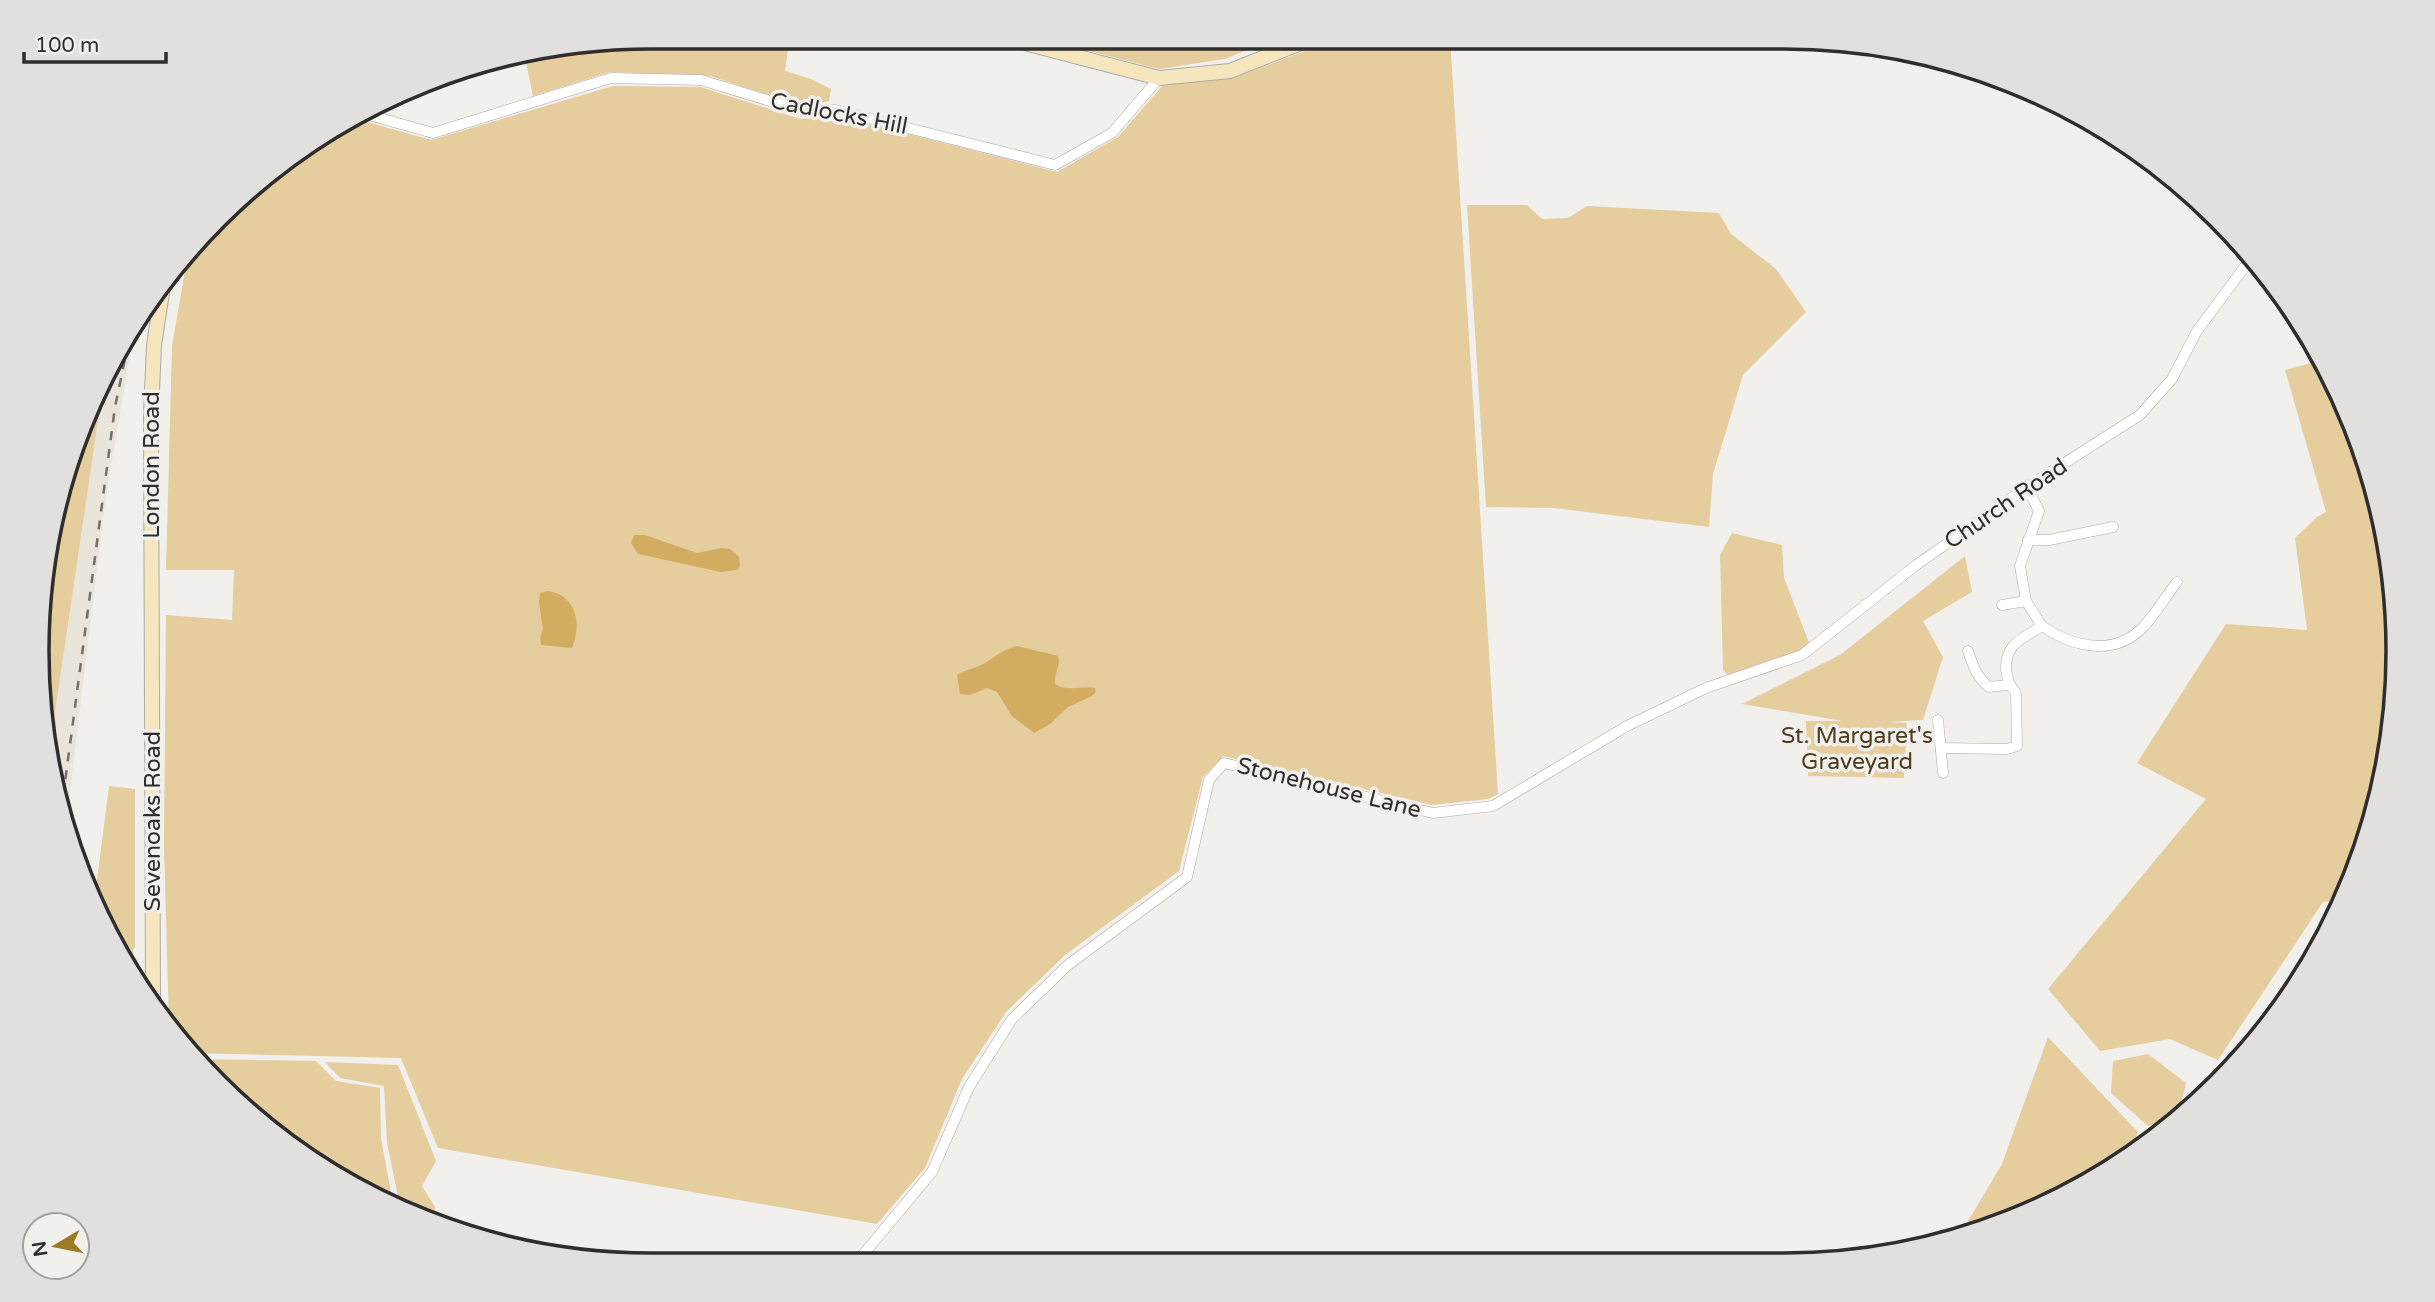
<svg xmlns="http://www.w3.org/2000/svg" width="2435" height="1302" font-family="'Varela Round',sans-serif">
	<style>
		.built { fill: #eae5da }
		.green { fill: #e5cd9e }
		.water { fill: #d2ad61 }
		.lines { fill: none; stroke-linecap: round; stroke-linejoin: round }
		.street-casing { stroke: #acaaa7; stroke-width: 11 }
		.secondary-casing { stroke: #acaaa7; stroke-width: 16 }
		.street { stroke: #fff; stroke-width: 10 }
		.secondary { stroke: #f6e6bd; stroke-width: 14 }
		.rail { stroke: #71706e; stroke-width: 2.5; stroke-dasharray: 9 9; stroke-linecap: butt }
		.labels { text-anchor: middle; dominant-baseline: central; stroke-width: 7; stroke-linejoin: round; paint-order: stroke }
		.street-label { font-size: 23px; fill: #2f2e2d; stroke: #f2f0ed }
		.park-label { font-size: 23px; fill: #4d3d1c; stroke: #f2f0ed }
		.rim { fill: none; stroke: #2f2e2d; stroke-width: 3.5 }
	</style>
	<rect width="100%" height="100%" fill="#f2f0ed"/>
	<path class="built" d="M140,310l-8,33 -26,152 -39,321 -16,-69 2,-21 49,-332z"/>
	<g class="green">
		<path d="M651,37h112l26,5 -4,29 26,8 20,10 -2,12 -25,6 -94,-31 -100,-4 -77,24 -8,-38z"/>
		<path d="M1035,37h243l-53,22 -66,10z"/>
		<path d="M1353,38h97l48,756 -10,5 -56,6 -209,-49 -20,21 -24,94 -114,84 -59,57 -44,67 -37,89 -48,56 -439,-76 -37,-90 -214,-5 -18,-29 -5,-177 2,-232 66,5 2,-50h-68l6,-224 15,-87 90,-95 83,-44 71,20 182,-54 87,1 101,32 36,-3 220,56 61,-35 45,-52 71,-7 91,-35z"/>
		<path d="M1467,205h60l15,14 26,-1 19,-12 132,7 12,21 45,35 30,43 -63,63 -30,99 -4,53 -155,-19 -68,-1z"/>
		<path d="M2323,360l12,19 42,113 20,118 -4,121 -27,117 -24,52 -19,2 -105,158 -48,-21 -70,12 -52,-62 158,-190 -69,-36 89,-139 81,6 -12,-92 22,-21 9,-5 -41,-142z"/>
		<path d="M102,394l-49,332 -2,21 -13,-55 20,-200z"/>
		<path d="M1732,533l50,12 2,33 26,67 -11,7 -72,23 -4,-6 -3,-114z"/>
		<path d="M1965,556l7,36 -49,29 20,36 -20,63 -35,2 19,1 -3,55 -96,-2 -2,-55h36l-100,-17 98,-49z"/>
		<path d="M109,786l26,3v156l-3,10 11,20v6l-49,-77z"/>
		<path d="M2048,1037l90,95 -11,28 -145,73 -24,5 44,-74z"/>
		<path d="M2148,1054l38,29 -8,33 -30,10 -37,-33 2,-32z"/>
		<path d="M193,1059l123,2 20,20 44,7 1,51 12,64 -49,-20z"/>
		<path d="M325,1062l73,3 38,96 -14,25 13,21 -2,13 -33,-14 -13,-63 -3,-57 -44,-8z"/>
	</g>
	<g class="water">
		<path d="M634,535h11l52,18 25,-5 8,1 9,8 1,9 -3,4 -16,2 -83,-18 -7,-11z"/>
		<path d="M548,591c29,4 34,35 24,57l-31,-3 -1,-7 3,-9 -4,-27 1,-9z"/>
		<path d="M1017,646l41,10c3,10 -4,17 -3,28 12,8 27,2 40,4l1,4 -4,4 -24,11 -18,17 -16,9 -22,-17 -15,-24 -10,-4 -17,7 -10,-1 -3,-19c9,-6 19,-7 28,-12 11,-7 19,-14 32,-17z"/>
	</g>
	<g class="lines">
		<g class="street-casing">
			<g id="street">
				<path d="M369,115l64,18 178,-55 90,2 102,31 33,-1 219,55 57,-32 47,-55"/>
				<path d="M2028,540h21l64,-13"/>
				<path d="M2002,605l24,-4"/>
				<path d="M2042,626c31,21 74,32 103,-1 12,-13 21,-29 32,-43"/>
				<path d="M1968,651c5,15 8,25 21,36l19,-2"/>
				<path d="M1938,720l5,53"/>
				<path d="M1941,748l66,1 10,-3 -1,-53c-11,-12 -14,-33 -3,-47 7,-8 20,-14 29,-20l-16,-25 -6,-35 19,-55 -12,-24"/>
				<path d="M856,1263l76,-91 37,-85 43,-68 56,-54 119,-88 22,-97 15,-17 209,50 60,-7 134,-80 79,-38 96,-33 113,-89 112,-79 113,-72 32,-36 25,-48 55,-74"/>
			</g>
		</g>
		<g class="secondary-casing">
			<g id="secondary">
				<path d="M1002,37l157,41 71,-7 86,-34"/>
				<path d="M153,998l-2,-585 3,-68 9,-59"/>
			</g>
		</g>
		<use href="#street" class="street"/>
		<use href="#secondary" class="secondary"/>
		<path class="rail" d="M63,797l52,-390 16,-77"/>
	</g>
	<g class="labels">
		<g class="street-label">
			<text transform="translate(839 114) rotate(11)">Cadlocks Hill</text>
			<text transform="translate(152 465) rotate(-90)">London Road</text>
			<text transform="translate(2006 504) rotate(-34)">Church Road</text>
			<text transform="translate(1329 788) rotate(14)">Stonehouse Lane</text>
			<text transform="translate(153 821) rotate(-90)">Sevenoaks Road</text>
		</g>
		<g class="park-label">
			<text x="1857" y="736">St. Margaret's<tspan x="1857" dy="26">Graveyard</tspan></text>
		</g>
	</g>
	<path d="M0 0H2435V1302H0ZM651 49H1784A602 602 0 0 1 2386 651V651A602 602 0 0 1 1784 1253H651A602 602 0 0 1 49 651V651A602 602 0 0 1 651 49Z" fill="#e2e0de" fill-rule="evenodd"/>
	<path class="rim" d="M651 49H1784A602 602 0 0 1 2386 651V651A602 602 0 0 1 1784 1253H651A602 602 0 0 1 49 651V651A602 602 0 0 1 651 49Z"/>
	<g transform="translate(56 1246) rotate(260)"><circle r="33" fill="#f2f0ed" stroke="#a4a2a0" stroke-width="2"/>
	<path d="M0-5L12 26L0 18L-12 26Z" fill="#9e7925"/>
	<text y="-10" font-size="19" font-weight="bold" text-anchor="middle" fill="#2f2e2d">N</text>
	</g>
	<path d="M24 52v10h142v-10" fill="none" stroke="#2f2e2d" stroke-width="3.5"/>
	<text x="35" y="52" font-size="21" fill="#2f2e2d" stroke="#f2f0ed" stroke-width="5" paint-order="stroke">100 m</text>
</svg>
